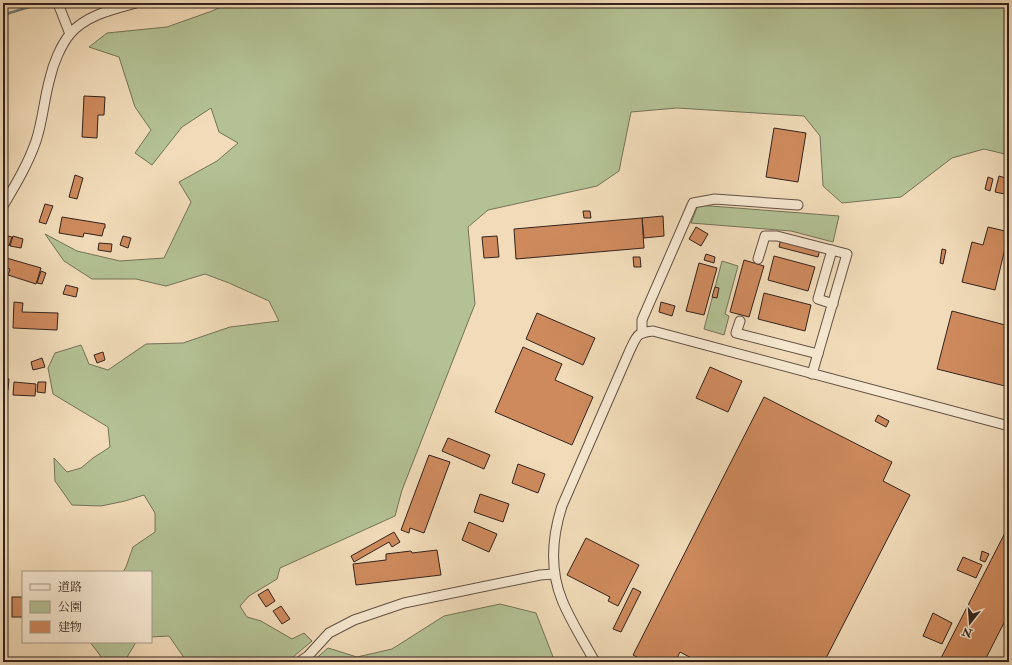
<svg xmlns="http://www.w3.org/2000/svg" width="1012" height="665" font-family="'IM FELL Double Pica','Noto Serif JP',serif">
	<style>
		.green { fill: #b3c194; stroke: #747258 }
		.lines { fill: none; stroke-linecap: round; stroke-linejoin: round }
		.stream { stroke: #727d79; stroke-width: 2.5 }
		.building { fill: #ce8a5d; stroke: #34231d }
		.minor-casing { stroke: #635144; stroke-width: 11 }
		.minor { stroke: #f6e8d1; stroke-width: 9 }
	</style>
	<rect width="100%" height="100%" fill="#f1dbb8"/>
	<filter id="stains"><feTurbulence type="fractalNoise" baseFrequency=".005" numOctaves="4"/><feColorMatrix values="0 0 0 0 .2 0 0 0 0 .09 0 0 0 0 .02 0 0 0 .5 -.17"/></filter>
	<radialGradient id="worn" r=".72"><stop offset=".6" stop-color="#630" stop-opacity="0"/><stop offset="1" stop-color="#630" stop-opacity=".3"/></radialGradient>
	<g class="green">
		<path d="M230,3h637l13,5 114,-3 15,3v147l-25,-6 -32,9 -51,39 -59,6 -19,-17 -3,-50 -16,-20 -127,-8 -46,4 -12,59 -22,15 -109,24 -20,17 7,77 -73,186 -7,26 -115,52 -3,11 -28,17 -9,10 7,11 14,4 31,18 12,-6 8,8 -25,21h-100l-18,-26 -18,1v-65h-28l3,-5 7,-20 22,-15v-19l-11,-18 -19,6 -24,5 -29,-1 -17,-24 -1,-23 13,14 14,-4 12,-10 17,-11 -2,-20 -55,-33 -5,-26 7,-15 26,-8 8,19 19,6 38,-26 37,-1 47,-16 49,-6 -10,-20 -40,-18 -24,-9 -39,12 -30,-7h-44l-28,-18 -19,-27 32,17 43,10 44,-3 27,-56 -12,-20 38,-21 21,-18 -19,-11 -8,-24 -29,19 -30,38 -17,-12 16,-23 -16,-23 -16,-50 -30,-10 18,-14 60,-6 45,-16z"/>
		<path d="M698,205l141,11 -6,26 -42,-11 -100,-8z"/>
		<path d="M722,261l16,5 -13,48 4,2 -5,19 -20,-6z"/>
		<path d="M500,604l36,9 19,49h-243l16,-14 29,9 35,-8 52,-33z"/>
		<path d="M90,642h46l-10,17 -24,-1z"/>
	</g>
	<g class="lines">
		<path class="stream" d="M3,15l39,-12"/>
	</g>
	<g class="building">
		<path d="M84,96l21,1 -1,18h-6l-1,23 -15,-1z"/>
		<path d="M774,128l32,5 -8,49 -32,-5z"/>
		<path d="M75,175l8,3 -6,21 -8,-2z"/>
		<path d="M999,176l10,3v16l-14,-3z"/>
		<path d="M988,177l5,2 -3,12 -5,-2z"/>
		<path d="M45,204l8,2 -7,18 -7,-2z"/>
		<path d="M583,211h7l1,7h-7z"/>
		<path d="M663,216l1,20 -20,2 -2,-20z"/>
		<path d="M62,217l43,7v4h-1l-2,8 -18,-3 -1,4 -24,-4z"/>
		<path d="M642,218l2,30 -128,11 -2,-30z"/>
		<path d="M696,227l12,7 -7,12 -12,-7z"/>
		<path d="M988,227l21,5 -14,58 -33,-8 10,-40 11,3z"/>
		<path d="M3,235l9,2 -3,9 -6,-2z"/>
		<path d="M13,236l10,3 -2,9 -11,-2z"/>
		<path d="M123,236l8,2 -3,10 -8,-3z"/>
		<path d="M497,236l2,21 -15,1 -2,-21z"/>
		<path d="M781,238l39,11 -2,8 -39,-10z"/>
		<path d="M99,243l13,1 -1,8 -13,-2z"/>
		<path d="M942,249l4,1 -3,14 -3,-1z"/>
		<path d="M706,254l9,3 -1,6 -10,-3z"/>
		<path d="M774,256l41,11 -7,24 -40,-11z"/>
		<path d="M3,257l38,11 -5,16 -28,-9 2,-6 -7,-2z"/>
		<path d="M633,257h7l1,10h-7z"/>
		<path d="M744,260l20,6 -15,51 -19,-5z"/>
		<path d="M699,263l18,5 -13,47 -18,-4z"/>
		<path d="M41,271l5,2 -4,11 -5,-1z"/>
		<path d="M66,285l12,3 -2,9 -13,-3z"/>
		<path d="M715,287l4,1 -2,10 -5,-1z"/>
		<path d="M764,293l47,12 -6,26 -47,-12z"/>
		<path d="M14,302l9,1 -1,9 36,1 -1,17 -44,-2z"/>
		<path d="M661,302l14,4 -3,10 -13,-4z"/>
		<path d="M952,311l57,15v61l-72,-18z"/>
		<path d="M537,313l58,25 -12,27 -57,-26z"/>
		<path d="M523,347l39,17 -7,16 38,17 -21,48 -77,-33z"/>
		<path d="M103,352l2,8 -8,3 -3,-8z"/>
		<path d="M42,358l3,9 -12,3 -2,-8z"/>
		<path d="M710,367l32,14 -14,31 -32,-14z"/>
		<path d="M4,379h5l-1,11 -5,-1z"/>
		<path d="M14,382l22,2 -1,12 -22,-1z"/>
		<path d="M38,382h8l-1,11 -8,-1z"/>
		<path d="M764,397l128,65 -9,19 27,14 -86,167h-125l-19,-10 -5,10h-28l-14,-7z"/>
		<path d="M878,415l11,6 -3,6 -11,-6z"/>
		<path d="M448,438l42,17 -6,14 -42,-18z"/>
		<path d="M429,455l21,7 -26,71 -14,-5 -1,5 -8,-3z"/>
		<path d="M518,464l27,10 -7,19 -26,-10z"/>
		<path d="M480,494l29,10 -6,18 -29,-10z"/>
		<path d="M469,522l28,12 -8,18 -27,-12z"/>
		<path d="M1009,525v88l-25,49h-45z"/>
		<path d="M394,532l6,10 -8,5 -3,-5 -35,20 -3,-6z"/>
		<path d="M586,538l53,27 -21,41 -10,-5 2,-4 -43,-22z"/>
		<path d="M437,550l4,25 -85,10 -3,-21 33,-4v-6l25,-3 1,2z"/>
		<path d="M982,551l7,3 -4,8 -5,-2z"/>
		<path d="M963,557l19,8 -6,13 -19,-8z"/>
		<path d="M633,588l8,4 -20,40 -8,-3z"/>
		<path d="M268,589l7,12 -9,6 -8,-12z"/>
		<rect x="12" y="597" width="11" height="20"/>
		<path d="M281,606l9,13 -8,5 -9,-13z"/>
		<path d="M933,613l19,10 -10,21 -19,-8z"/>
	</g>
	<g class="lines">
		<g class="minor-casing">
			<g id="minor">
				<path d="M59,3v3l11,28"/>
				<path d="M3,206c13,-22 25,-42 33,-65 7,-21 8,-42 14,-63 3,-14 11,-33 20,-44 16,-19 44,-25 66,-31"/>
				<path d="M832,250l-14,49 15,5"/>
				<path d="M758,259l7,-23h12l70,18 -35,120"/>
				<path d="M740,321l-4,12 82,21"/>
				<path d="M642,332v-12l51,-117 22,-4 83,6"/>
				<path d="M299,662l9,-6 21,-23 25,-13 50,-17 136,-28 14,-1"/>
				<path d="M595,662c-11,-20 -25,-42 -33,-62 -13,-32 -10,-63 0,-94l68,-156c7,-14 6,-17 23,-19l356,95"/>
			</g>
		</g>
		<use href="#minor" class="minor"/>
	</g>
	<rect width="1012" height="665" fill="none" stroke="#f1dbb8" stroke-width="16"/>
	<rect x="4" y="4" width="1004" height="657" fill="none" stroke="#34231d" stroke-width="2"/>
	<rect x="8" y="8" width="996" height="649" fill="none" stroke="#34231d"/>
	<rect x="22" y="571" width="130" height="72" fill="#f6e8d1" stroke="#a89989"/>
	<rect x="30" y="584" width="20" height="6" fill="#f6e8d1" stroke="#a89989"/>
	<text x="58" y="591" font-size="12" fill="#34231d">道路</text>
	<rect x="30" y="601" width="20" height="12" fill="#b3c194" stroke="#a89989"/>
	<text x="58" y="611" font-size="12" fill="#34231d">公園</text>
	<rect x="30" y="621" width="20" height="12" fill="#ce8a5d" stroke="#a89989"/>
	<text x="58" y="631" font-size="12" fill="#34231d">建物</text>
	<g transform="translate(970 623) rotate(197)" stroke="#f6e8d1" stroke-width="3" paint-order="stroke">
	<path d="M0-3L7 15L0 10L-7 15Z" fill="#34231d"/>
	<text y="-6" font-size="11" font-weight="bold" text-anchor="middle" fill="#34231d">N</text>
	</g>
	<rect width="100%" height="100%" filter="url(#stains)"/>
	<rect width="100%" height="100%" fill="url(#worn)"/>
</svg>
